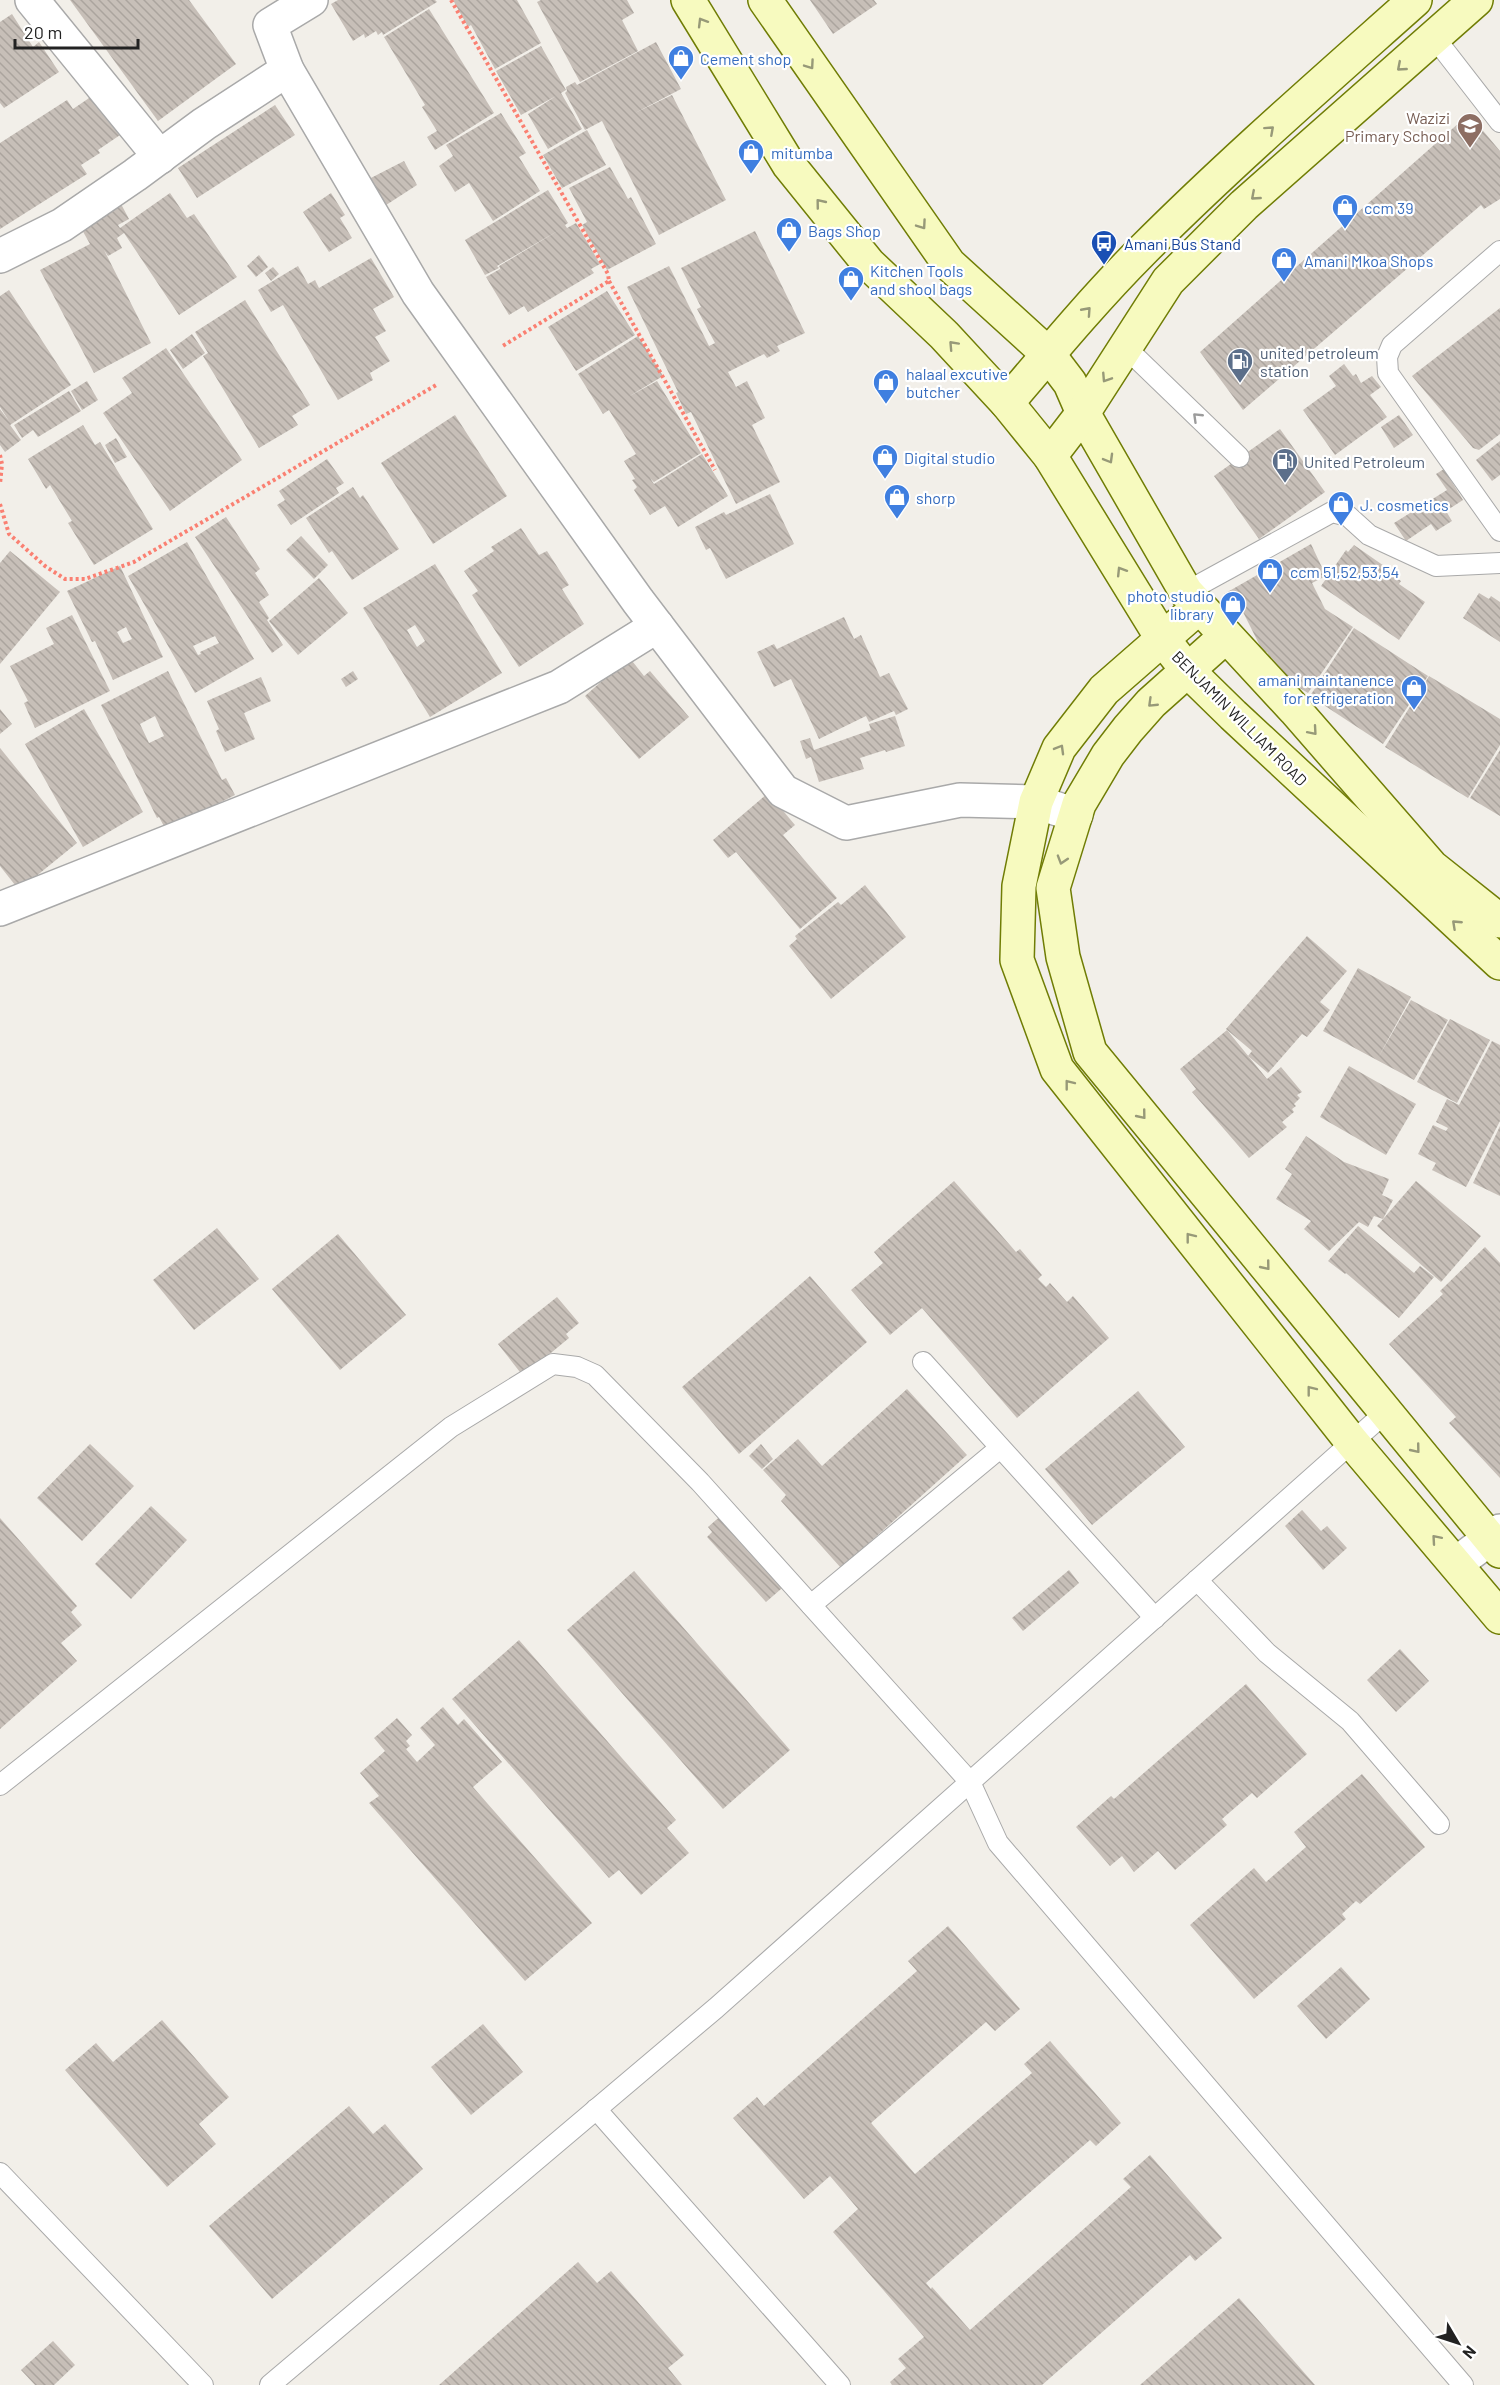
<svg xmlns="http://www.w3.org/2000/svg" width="1500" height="2385" font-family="Barlow,sans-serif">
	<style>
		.building { fill: url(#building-back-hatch); fill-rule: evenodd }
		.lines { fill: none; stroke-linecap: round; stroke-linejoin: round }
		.lane-casing { stroke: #a9a9a9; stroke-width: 22 }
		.street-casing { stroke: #a9a9a9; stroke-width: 36 }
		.secondary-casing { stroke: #707d05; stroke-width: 36 }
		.path { stroke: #fa8072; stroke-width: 4; stroke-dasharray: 3 3; stroke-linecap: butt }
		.lane { stroke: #fff; stroke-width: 20 }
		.street { stroke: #fff; stroke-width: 33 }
		.secondary { stroke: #f7fabf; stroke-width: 33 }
		.oneway { stroke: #979978 }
		.oneway2 { stroke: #9c9c9c }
		.labels { text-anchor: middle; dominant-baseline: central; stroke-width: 4.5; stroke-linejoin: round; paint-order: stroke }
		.shop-label { font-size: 16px; fill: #366cbe; stroke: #fff; text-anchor: start }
		.education-label { font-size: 16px; fill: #785e54; stroke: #fff; text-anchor: end }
		.transit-label { font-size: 16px; fill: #164399; stroke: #fff; text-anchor: start }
		.service-label { font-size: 16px; fill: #4e5e75; stroke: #fff; text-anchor: start }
		.street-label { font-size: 16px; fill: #222; stroke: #fff }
	</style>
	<defs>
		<pattern id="building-back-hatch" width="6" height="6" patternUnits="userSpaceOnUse" patternTransform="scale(1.5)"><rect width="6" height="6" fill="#c7bfb8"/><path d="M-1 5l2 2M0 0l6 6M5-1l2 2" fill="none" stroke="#aba49e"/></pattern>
	</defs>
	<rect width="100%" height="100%" fill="#f2efe9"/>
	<g class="building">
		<path d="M70,0h119l47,64 -78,57z"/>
		<path d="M338,0h97l2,2 -54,33 -1,-3 -4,3 -2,-4 -11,7 -1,-4 -11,7 -22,-37z"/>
		<path d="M453,0h64l24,43 -46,26 -24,-44 -3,2z"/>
		<path d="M541,0h86l7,13 -12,7 16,31 -58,31 -43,-80z"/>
		<path d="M810,0h64l3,4 -44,30z"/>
		<path d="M429,9l65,104 -59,37 -8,-13 10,-6 -15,-24 3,-2 -41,-68z"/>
		<path d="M12,14l21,33 6,-5 20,30 -55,36 -4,-5v-81z"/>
		<path d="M656,42l25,47 -46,24 37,-18 54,105 -67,35 -57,-114 -17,9 -20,-37 2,-2 -1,-4 9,-5 2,3z"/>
		<path d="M541,46l25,44 -5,3 21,36 -34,20 -20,-35 28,-18 -35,19 -25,-44z"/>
		<path d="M95,94l31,37 -28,19 2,3 -19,12 6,9 -87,55v-86l67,-43 6,9z"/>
		<path d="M275,105l20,30 -98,63 -19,-30z"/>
		<path d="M501,113l25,40 -7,4 21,34 -47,30 -24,-38 -14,9 -16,-26 14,-10 -7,-11z"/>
		<path d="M1469,114l31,37v48l-16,10 -3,-4 -238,205 -43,-58z"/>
		<path d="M587,130l19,35 -44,23 -19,-33z"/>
		<path d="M404,161l13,24 -34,22 -16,-27z"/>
		<path d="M610,167l18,32 3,-2 25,47 -49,26 -25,-45 5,-3 -18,-34z"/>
		<path d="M548,190l20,33 -3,2 2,3 9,-5 24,41 -9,5 3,4 -66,39 -4,-6 -15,9 -23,-38 14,-8 2,4 -3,-7 62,-37 -64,37 2,2 -14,7 -20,-35z"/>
		<path d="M170,193l17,25 7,-4 43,63 -58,38 -55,-82 -7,5 5,10 -14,8 -4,-6 47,93 -57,30 -54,-103 50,-26 -9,-16 40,-24 8,15 -11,6 2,3z"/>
		<path d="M331,193l14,22 -5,3 12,20 -23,14 -26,-40z"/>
		<path d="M755,231l50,102 -28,13 3,5 -13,7 -3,-4 -36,18 8,15 11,-6 18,37 -13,7 28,57 -44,22 -45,-92 -5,2 -10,-21 2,-1 -51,-105 42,-21 40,80 6,-3 -18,-34 4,-2 -20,-39z"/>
		<path d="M259,255l9,12 -12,10 -9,-11z"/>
		<path d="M371,258l23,39 -21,12 13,22 -11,6 15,24 -20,12 3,7 -35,20 -55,-95 -12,7 -13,-22 40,-24 10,18 7,-4 4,8z"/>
		<path d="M273,267l6,7 -8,7 -6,-8z"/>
		<path d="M9,290l62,95 -61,40 11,15 -16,12 -5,-7v-36l9,12 -9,-14v-111z"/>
		<path d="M607,291l28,44 -59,36 -28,-44z"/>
		<path d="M245,300l65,105 -18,11 6,9 -39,23 -56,-92 5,-3 -13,-21z"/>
		<path d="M1500,308v126l-21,16 -6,-2 -61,-72z"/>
		<path d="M192,334l13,19 -22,16 -13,-19z"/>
		<path d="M638,336l25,40 -35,21 29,-16 44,72 -47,29 -4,-4 4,6 48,-30 26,42 -50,31 -13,-21 -15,9 -16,-25 3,-3 -5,-7 3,-1 -11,-18 12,-7 -27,-44 -6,4 -25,-40z"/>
		<path d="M166,348l76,112 -72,51 -67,-98 29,-20 -10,-15z"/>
		<path d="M1344,364l9,12 3,-2 5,9 11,-7 9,11 -11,8 17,22 -52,38 -32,-45 33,-24 -7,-10z"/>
		<path d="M87,381l11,19 -16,10 -11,-19z"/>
		<path d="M69,391l12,20 -43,26 -5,-7 -11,8 -8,-13z"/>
		<path d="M455,415l52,81 -74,48 -52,-81z"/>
		<path d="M1399,415l14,20 -19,13 -13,-21z"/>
		<path d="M83,425l12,20 5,-3 53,87 -59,36 -26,-42 4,-2 -22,-36 -4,4 -18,-30z"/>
		<path d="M1280,429l45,63 -66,47 -45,-63z"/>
		<path d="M116,438l11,19 -12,6 -10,-18z"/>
		<path d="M1500,441v34l-8,6 -16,-21z"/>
		<path d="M327,459l17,24 -8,5 3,5 -48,32 -14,-20 8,-5 -6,-9z"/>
		<path d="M1444,469l19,31 -17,11 6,10 -16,10 -5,-7 -25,17 -12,-18 53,-33 -11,-16z"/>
		<path d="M353,487l7,11 3,-3 36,54 -47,31 -20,-29 -3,2 -23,-35z"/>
		<path d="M770,494l24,50 -68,35 -16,-31 -4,2 -11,-23 29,-15 2,3z"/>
		<path d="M226,517l34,52 -5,4 14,22 -10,7 10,16 -2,2 16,25 -11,8 -77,-116z"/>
		<path d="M521,528l18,27 8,-4 22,34 -7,4 22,35 -65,43 -47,-72 6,-4 -14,-20 30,-20 -3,-4z"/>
		<path d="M301,536l27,29 -14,14 -28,-29z"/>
		<path d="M187,542l67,117 -59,34 -67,-117zM215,636l4,7 -19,9 1,2 -3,1 -5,-9z"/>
		<path d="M1311,544l15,32 -14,7 13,26 28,18 -45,66 -30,-18 -11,-23 -3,2 -21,-42 -6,3 -13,-21z"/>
		<path d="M1354,545l33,23 -1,3 15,10 -2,3 26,18 -26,38 -78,-54 25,-36 2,2z"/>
		<path d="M10,551l50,41 -60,72v-101z"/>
		<path d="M435,564l67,109 -72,44 -67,-109zM415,625l10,16 -8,6 -10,-17z"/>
		<path d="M120,566l43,91 -50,23 -18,-39 -3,1 -25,-51zM126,627l6,12 -9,4 -6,-11z"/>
		<path d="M319,578l29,35 -50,42 -29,-34z"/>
		<path d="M1479,593l10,6 2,-3 9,6v40l-37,-24z"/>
		<path d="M72,615l38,76 -75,37 -11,-25 4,-2 -18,-35 44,-22 -8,-16z"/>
		<path d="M844,617l10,22 7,-4 19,42 9,-4 19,36 -12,6 -2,-4 -25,11 -3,-6 -47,23 -28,-60 -17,8 -17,-35 17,-8 3,5z"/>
		<path d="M1354,628l74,48 -45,68 -73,-48z"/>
		<path d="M629,657l15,19 6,-5 39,46 -50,42 -54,-63z"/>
		<path d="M168,671l54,109 4,-2 9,17 -69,35 -7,-13 -2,1 -56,-113zM155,716l9,20 -15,7 -9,-19z"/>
		<path d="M353,671l5,8 -12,8 -5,-8z"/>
		<path d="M1429,676l71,43v26l-32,53 -83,-51z"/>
		<path d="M261,677l10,24 -27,12 11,26 -30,13 -9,-21 3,-2 -12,-28z"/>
		<path d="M0,709l12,15 -12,10z"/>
		<path d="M84,709l59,103 -60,35 -58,-103z"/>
		<path d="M895,716l10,30 -19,6 -1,-2 -25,8 4,11 -45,13 -8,-25 -5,2 -6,-18 10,-3 4,12 57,-20 -2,-6z"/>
		<path d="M0,748l77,95 -58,47 -19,-24z"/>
		<path d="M1500,750v66l-30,-18z"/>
		<path d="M768,793l27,32 -12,10 54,63 -37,31 -64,-77 -8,6 -15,-18z"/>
		<path d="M865,885l41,52 -75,62 -42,-53 8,-7 -2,-3 43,-34 3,3z"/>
		<path d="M1307,936l40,35 -27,31 10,8 -23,27 -5,-3 -34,39 -20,-17 4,-5 -26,-22z"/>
		<path d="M1358,968l53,29 -33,61 33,-58 37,20 -34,60 -91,-49z"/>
		<path d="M1450,1019l40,21 -33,63 -40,-21z"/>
		<path d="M1227,1030l40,49 14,-12 21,25 -5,3 3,3 -6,6 2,2 -4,3 2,3 -12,10 5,5 -38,31 -57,-66 4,-3 -16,-20z"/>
		<path d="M1492,1041l8,4v76l-34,66 -34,-17 4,-7 -18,-9 15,-29 13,6 2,-3 -12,-6 11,-23 12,6z"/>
		<path d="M1349,1066l67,38 -30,51 -66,-38z"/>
		<path d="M1500,1126v70l-27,-13z"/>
		<path d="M1306,1136l38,26 45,17 -7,16 11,5 -10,19 -9,-3 -6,11 -9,-5 -30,29 -25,-22 7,-8 -35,-22 16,-25 -7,-5z"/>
		<path d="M954,1181l62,71 4,-3 22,26 -4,4 8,8 4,-4 17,19 6,-6 36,42 -92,80 -95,-110 -32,27 -39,-45 32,-27 -9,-11z"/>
		<path d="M1416,1181l65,55 -40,46 -64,-56z"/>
		<path d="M1358,1226l56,47 6,-7 14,11 -35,41 -53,-45 -1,1 -17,-13z"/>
		<path d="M217,1228l42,51 -65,51 -41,-50z"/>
		<path d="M338,1234l68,81 -66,55 -68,-81z"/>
		<path d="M1485,1247l15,16v215l-51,-55 7,-6 -67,-73 54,-50 -3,-3z"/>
		<path d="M810,1276l57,66 -128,112 -57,-67z"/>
		<path d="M557,1297l22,26 -13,11 3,4 -46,38 -25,-32z"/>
		<path d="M907,1389l60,66 -126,113 -60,-67 5,-6 -23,-25 35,-31 24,27z"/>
		<path d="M1138,1391l47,56 -93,78 -47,-56z"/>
		<path d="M90,1444l44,42 -52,55 -45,-43z"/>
		<path d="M761,1444l12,15 -11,10 -13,-13z"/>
		<path d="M151,1506l36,34 -56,59 -36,-35z"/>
		<path d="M1302,1510l19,21 6,-5 20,22 -24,22 -38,-44z"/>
		<path d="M724,1513l64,70 -22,19 -59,-65 5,-5 -4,-5z"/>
		<path d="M0,1518l77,88 -6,6 11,13 -21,18 16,18 -77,68z"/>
		<path d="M1069,1570l10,13 -56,48 -11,-13z"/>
		<path d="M634,1571l156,179 -67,59 -156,-179z"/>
		<path d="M519,1640l157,180 -9,8 22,25 -48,42 -22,-25 -10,8 -157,-179z"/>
		<path d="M1400,1649l29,32 -33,31 -29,-32z"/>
		<path d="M1246,1684l61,70 -50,44 -5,-5 -30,26 5,6 -52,45 -17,-19 -24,21 -12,-16 -12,10 -34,-39 35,-31 3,3z"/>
		<path d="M443,1707l15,18 6,-6 38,43 -29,25 119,136 -67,58 -156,-178 10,-7 -19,-23 25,-22 -11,-13 23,-20 15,17 -6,6 4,5 -4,3 11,13 18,-17 -15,-17z"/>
		<path d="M1362,1774l63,73 -65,57 -4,-3 -14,13 4,5 -92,80 -64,-74 64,-57 12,14 40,-35 -12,-15z"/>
		<path d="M948,1926l72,83 -25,22 -9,-9 -115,101 44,51 117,-101 -8,-9 26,-23 71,82 -25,23 -6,-6 -164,143 5,6 1,-2 38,43 161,-143 -8,-8 27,-24 72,83 -27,23 -5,-6 -148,130h-150l-2,-3 16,-14 -8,-9 26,-22 -91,-105 25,-23 -28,-33 -26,23 -71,-81 24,-21 7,9 153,-135 -9,-10z"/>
		<path d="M1341,1967l29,32 -44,40 -29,-33z"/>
		<path d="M162,2020l67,77 -30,27 17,20 -49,43 -102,-117 31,-27 17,19z"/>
		<path d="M483,2024l40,48 -52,43 -40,-48z"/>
		<path d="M349,2106l24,28 12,-10 38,45 -151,130 -63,-73z"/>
		<path d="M578,2262l19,21 14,-12 73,84 -16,13 14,17h-243z"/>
		<path d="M1239,2298l76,87h-175z"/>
		<path d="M53,2341l22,24 -21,20h-19l-14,-15z"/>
	</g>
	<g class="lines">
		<g class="lane-casing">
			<g id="lane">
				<path d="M1434,37l66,85"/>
				<path d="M1500,251l-108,94 -5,12 1,16 112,158"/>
				<path d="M1125,347l114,110"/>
				<path d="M1186,592l146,-80 16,4 21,19 67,31 64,-3"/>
				<path d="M923,1362l232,256"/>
				<path d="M1197,1580l70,73 83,68 89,103"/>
				<path d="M811,1605l189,-157"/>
				<path d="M0,1785l451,-358 102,-63 24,3 18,8 105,107 270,300 28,61 465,542"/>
				<path d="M596,2109l244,276"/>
				<path d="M0,2173l203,212"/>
				<path d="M270,2385l446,-377 670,-596"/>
			</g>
		</g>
		<g class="street-casing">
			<g id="street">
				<path d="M32,0l128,157"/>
				<path d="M311,0l-41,25 17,45 131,223 220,308 145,190 63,32 114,-23 76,2 40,13"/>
				<path d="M0,256l62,-31 73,-50 69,-51 83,-54"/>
				<path d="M0,909l559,-222 98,-61"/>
				<path d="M1457,1563l43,-32"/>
			</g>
		</g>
		<g class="secondary-casing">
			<g id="secondary">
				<path d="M688,0l101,165 80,99 75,71 63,68 43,53 112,182 26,33 45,44 267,248"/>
				<path d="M765,0l184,264 99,90 22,29 13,30 103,179 109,118 137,157 68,54"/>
				<path d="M1007,403c44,-52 88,-105 136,-153 87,-87 180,-168 272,-250"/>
				<path d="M1050,456l33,-43 85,-132 76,-76 232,-205"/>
				<path d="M1199,607l-95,83 -45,58 -23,54 -17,84 -2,74 40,109 295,373 148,175"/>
				<path d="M1226,636l-75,67 -23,26 -20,26 -29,49 -26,84 10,69 27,95 410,499"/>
			</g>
		</g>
		<g class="path">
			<path d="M451,0l157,274 1,7 -108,66"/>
			<path d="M609,281l106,189"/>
			<path d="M0,455l2,9 -2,20"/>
			<path d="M0,504l9,30 36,32 20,13h20l49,-17 304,-178"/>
		</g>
		<use href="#lane" class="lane"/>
		<use href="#street" class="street"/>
		<use href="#secondary" class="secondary"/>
	</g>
	<defs><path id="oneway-chevron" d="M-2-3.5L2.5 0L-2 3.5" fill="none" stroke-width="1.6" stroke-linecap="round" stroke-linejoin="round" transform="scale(1.5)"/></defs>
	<g class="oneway">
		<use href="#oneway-chevron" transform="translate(702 22) rotate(-121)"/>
		<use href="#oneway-chevron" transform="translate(810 65) rotate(55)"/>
		<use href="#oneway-chevron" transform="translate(1401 67) rotate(139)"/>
		<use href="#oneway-chevron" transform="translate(1270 130) rotate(-42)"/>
		<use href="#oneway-chevron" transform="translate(1255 196) rotate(139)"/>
		<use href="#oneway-chevron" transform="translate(820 203) rotate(-129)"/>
		<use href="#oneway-chevron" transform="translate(922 225) rotate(55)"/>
		<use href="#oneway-chevron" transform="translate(1087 311) rotate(-48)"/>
		<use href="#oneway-chevron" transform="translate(953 345) rotate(-133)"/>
		<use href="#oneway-chevron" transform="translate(1106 378) rotate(123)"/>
		<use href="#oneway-chevron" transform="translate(1109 459) rotate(60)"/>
		<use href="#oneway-chevron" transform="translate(1121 571) rotate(-122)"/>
		<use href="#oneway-chevron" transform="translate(1152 703) rotate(136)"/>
		<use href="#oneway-chevron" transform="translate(1313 731) rotate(49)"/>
		<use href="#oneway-chevron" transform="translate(1060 749) rotate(-60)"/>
		<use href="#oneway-chevron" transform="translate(1062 860) rotate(107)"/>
		<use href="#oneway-chevron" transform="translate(1456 924) rotate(-137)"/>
		<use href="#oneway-chevron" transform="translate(1069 1084) rotate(-128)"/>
		<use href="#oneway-chevron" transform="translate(1142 1115) rotate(51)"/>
		<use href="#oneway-chevron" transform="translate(1190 1237) rotate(-128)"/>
		<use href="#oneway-chevron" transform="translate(1266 1266) rotate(51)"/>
		<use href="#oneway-chevron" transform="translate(1311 1390) rotate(-128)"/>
		<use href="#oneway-chevron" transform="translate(1416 1449) rotate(51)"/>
		<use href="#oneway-chevron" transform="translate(1436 1539) rotate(-131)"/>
	</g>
	<use class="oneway2" href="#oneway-chevron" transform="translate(1197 417) rotate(-136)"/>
	<defs>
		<g id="shop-pin" transform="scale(1.35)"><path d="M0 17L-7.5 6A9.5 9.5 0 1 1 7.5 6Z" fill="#3f7fe0" stroke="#fff"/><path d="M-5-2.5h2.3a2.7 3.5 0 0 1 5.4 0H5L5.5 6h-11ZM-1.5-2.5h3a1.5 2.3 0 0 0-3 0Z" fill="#fff"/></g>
		<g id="school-pin" transform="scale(1.35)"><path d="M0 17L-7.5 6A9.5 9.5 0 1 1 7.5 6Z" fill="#8d6e63" stroke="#fff"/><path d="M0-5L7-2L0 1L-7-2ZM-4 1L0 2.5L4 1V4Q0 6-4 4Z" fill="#fff"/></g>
		<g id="bus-pin" transform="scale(1.35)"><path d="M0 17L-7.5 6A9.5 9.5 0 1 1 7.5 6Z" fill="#1a4fb4" stroke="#fff"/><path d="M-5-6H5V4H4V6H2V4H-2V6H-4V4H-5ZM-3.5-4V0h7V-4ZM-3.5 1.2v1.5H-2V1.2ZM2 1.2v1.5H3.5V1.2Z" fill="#fff"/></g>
		<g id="fuel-pin" transform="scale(1.35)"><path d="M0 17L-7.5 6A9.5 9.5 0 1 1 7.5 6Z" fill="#5c6f8a" stroke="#fff"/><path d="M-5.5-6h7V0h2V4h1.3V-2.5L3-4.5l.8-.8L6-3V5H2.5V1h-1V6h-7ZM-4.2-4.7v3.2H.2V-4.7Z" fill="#fff"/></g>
	</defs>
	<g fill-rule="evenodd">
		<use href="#shop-pin" x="681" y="58"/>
		<use href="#school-pin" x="1470" y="126"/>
		<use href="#shop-pin" x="751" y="152"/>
		<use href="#shop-pin" x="1345" y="207"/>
		<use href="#shop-pin" x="789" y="230"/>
		<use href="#bus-pin" x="1104" y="243"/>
		<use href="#shop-pin" x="1284" y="260"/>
		<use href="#shop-pin" x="851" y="279"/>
		<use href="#fuel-pin" x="1240" y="361"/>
		<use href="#shop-pin" x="886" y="382"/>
		<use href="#shop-pin" x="885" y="457"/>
		<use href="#fuel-pin" x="1285" y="461"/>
		<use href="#shop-pin" x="897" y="497"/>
		<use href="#shop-pin" x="1341" y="504"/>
		<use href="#shop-pin" x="1270" y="571"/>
		<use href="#shop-pin" x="1233" y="604"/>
		<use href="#shop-pin" x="1414" y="688"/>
	</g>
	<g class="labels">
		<g class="shop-label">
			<text x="700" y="58">Cement shop</text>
			<text x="771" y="152">mitumba</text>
			<text x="1364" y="207">ccm 39</text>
			<text x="808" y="230">Bags Shop</text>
			<text x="1304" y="260">Amani Mkoa Shops</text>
			<text x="870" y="270">Kitchen Tools<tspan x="870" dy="18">and shool bags</tspan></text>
			<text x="906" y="373">halaal excutive<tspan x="906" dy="18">butcher</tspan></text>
			<text x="904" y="457">Digital studio</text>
			<text x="916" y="497">shorp</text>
			<text x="1360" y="504">J. cosmetics</text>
			<text x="1290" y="571">ccm 51,52,53,54</text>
			<text x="1214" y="595" text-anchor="end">photo studio<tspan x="1214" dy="18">library</tspan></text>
			<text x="1394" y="679" text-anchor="end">amani maintanence<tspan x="1394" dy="18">for refrigeration</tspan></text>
		</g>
		<g class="education-label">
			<text x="1450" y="117">Wazizi<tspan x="1450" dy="18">Primary School</tspan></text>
		</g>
		<g class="transit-label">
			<text x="1124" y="243">Amani Bus Stand</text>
		</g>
		<g class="service-label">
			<text x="1260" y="352">united petroleum<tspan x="1260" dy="18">station</tspan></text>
			<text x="1304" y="461">United Petroleum</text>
		</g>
		<g class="street-label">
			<text transform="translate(1240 718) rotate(45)">BENJAMIN WILLIAM ROAD</text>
		</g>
	</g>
	<g transform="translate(1458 2343) rotate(129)" stroke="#ffffff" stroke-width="4.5" paint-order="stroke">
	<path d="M0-4.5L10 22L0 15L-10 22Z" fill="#222222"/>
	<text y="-9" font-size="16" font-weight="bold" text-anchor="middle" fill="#222222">N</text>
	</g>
	<path d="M15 39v9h123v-9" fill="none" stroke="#222222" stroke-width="3"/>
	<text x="24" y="39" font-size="18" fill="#222222" stroke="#ffffff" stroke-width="4.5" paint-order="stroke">20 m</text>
</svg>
